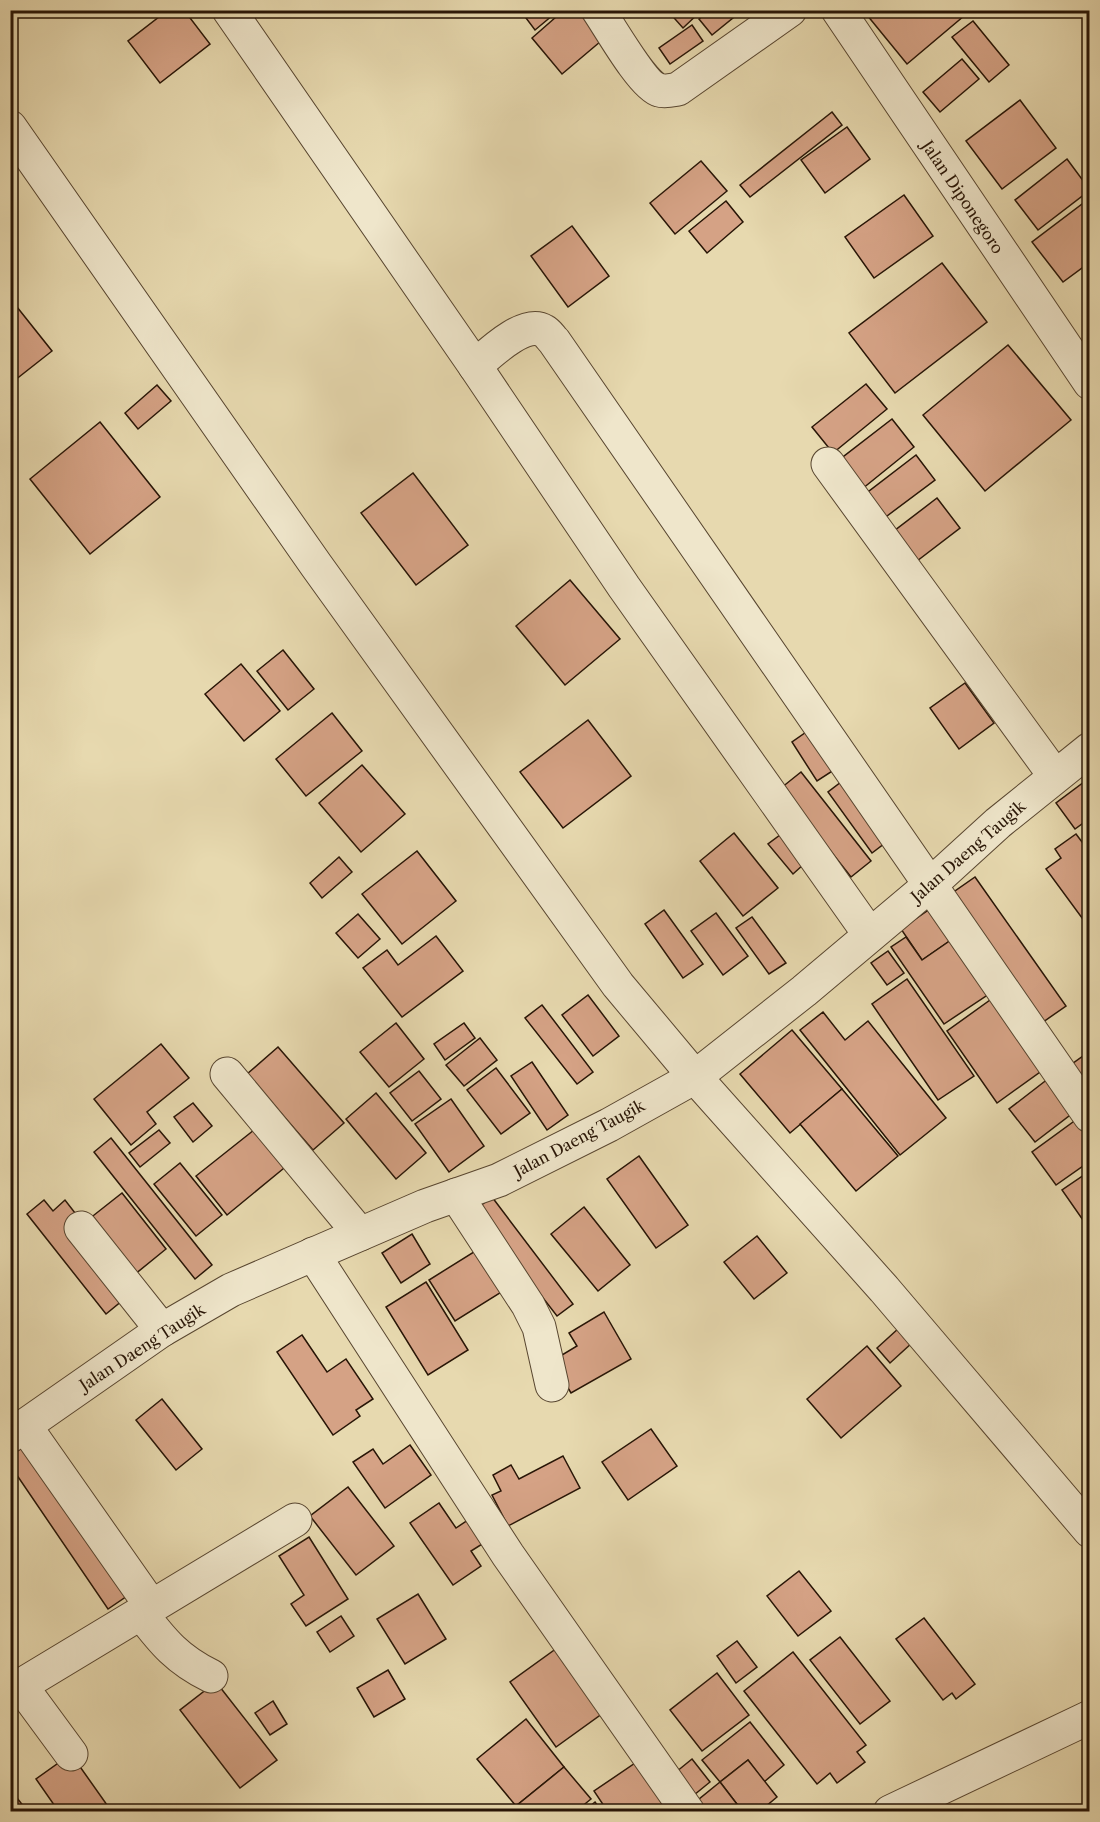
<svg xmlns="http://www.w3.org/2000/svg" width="1100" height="1822" font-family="'Libre Caslon Text',serif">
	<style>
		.building { fill: #d5a285; stroke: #281506; stroke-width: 1.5 }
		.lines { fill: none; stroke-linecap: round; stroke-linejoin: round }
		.minor-casing { stroke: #584630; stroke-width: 35 }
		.minor { stroke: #efe6cb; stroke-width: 33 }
		.labels { text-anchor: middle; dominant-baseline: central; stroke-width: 5; stroke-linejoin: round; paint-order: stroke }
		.street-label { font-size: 16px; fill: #281506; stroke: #efe6cb }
	</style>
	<rect width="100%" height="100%" fill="#e7d9af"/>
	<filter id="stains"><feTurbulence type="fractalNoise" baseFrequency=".00333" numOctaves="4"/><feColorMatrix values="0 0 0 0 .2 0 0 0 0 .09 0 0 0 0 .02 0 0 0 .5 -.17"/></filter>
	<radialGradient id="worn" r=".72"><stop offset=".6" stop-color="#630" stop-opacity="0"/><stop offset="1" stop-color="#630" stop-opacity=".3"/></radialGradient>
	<g class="building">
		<path d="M168,10h16l26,34 -50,39 -32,-42z"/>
		<path d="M520,10h39l-24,20z"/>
		<path d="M564,10h22l21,26 -45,38 -30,-36z"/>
		<path d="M667,10h35l-19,18z"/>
		<path d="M710,10h27l2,3 -27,22 -13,-16z"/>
		<path d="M872,10h99l-64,54 -40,-49z"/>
		<path d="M973,21l36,44 -20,17 -37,-45z"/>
		<path d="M692,25l11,16 -33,23 -11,-16z"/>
		<path d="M962,59l17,20 -39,33 -17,-20z"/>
		<path d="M1020,100l36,48 -54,41 -36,-48z"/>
		<path d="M832,112l10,13 -92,72 -10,-12z"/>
		<path d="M847,127l23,32 -45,34 -24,-33z"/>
		<path d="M1067,159l23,31 -52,40 -23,-30z"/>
		<path d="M701,161l26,30 -52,43 -25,-31z"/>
		<path d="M904,195l29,41 -59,42 -29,-41z"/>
		<path d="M1090,198v64l-27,20 -31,-40z"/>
		<path d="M726,201l17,21 -36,31 -18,-22z"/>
		<path d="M572,226l37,50 -41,31 -37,-51z"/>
		<path d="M942,263l45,59 -92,71 -46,-60z"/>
		<path d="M17,307l35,44 -42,33v-72z"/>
		<path d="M1008,345l63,75 -86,71 -62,-76z"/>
		<path d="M866,384l21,25 -54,44 -21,-26z"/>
		<path d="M157,385l14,16 -33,28 -13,-16z"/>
		<path d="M892,419l22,28 -52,42 -23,-29z"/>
		<path d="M100,422l60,75 -70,57 -60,-75z"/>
		<path d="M916,455l19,25 -52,39 -19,-24z"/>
		<path d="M413,473l55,72 -52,40 -55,-72z"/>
		<path d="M937,498l23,30 -43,33 -23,-30z"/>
		<path d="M570,580l50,59 -55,46 -49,-59z"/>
		<path d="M283,650l31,39 -26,21 -31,-39z"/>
		<path d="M241,664l39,47 -36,30 -39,-47z"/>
		<path d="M965,683l29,40 -35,26 -29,-41z"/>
		<path d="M332,713l30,38 -56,45 -30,-37z"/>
		<path d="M588,720l43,56 -68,52 -43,-56z"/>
		<path d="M812,728l25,40 -20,13 -25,-39z"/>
		<path d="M362,765l43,49 -44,38 -42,-49z"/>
		<path d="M801,772l70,89 -20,16 -70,-89z"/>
		<path d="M845,779l44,61 -17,13 -44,-61z"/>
		<path d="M1084,782l6,7v29l-15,11 -19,-26z"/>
		<path d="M734,833l44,55 -35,28 -43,-55z"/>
		<path d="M1076,834l6,8 8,-5v82l-5,3 -39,-53 15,-11 -6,-9z"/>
		<path d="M780,835l24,29 -11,10 -25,-30z"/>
		<path d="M417,851l39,50 -54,43 -40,-50z"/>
		<path d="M339,857l13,15 -30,26 -12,-15z"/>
		<path d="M975,877l91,129 -30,21 -91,-129z"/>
		<path d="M930,909l21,31 -29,20 -21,-31z"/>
		<path d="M664,910l39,54 -20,14 -38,-54z"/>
		<path d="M716,913l32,43 -25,19 -32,-44z"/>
		<path d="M358,914l22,25 -22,19 -22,-25z"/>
		<path d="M752,917l34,46 -17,11 -33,-46z"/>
		<path d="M436,936l27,35 -61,46 -39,-49 24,-18 11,15z"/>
		<path d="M906,937l16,23 29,-20 38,54 -45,30 -53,-77z"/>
		<path d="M888,951l16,22 -17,12 -16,-22z"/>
		<path d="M907,979l67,97 -36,24 -66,-96z"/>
		<path d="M588,995l31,41 -26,20 -31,-41z"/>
		<path d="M997,995l50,72 -50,36 -50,-72z"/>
		<path d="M542,1005l51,67 -16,12 -52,-66z"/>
		<path d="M823,1012l22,28 23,-19 78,97 -46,37 -100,-125z"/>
		<path d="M396,1023l28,36 -35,28 -29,-35z"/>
		<path d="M464,1023l11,15 -30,22 -11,-16z"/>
		<path d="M792,1030l50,59 -52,44 -50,-59z"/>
		<path d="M480,1038l17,22 -33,26 -18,-21z"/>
		<path d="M161,1044l28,34 -42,34 9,12 -25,21 -37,-46z"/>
		<path d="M278,1047l66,76 -31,27 -66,-76z"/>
		<path d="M1090,1051v50l-25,-32z"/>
		<path d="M532,1062l36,53 -21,15 -36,-54z"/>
		<path d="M496,1068l34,45 -29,21 -34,-44z"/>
		<path d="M419,1071l22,28 -29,22 -22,-28z"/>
		<path d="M1053,1075l25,34 -43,33 -26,-33z"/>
		<path d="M842,1089l56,67 -42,35 -56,-67z"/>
		<path d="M376,1093l50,60 -30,26 -50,-60z"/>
		<path d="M451,1099l33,47 -35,26 -34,-48z"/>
		<path d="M193,1103l19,23 -19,16 -19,-25z"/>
		<path d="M1084,1114l6,8v39l-34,24 -24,-33z"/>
		<path d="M259,1126l30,38 -62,51 -31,-39z"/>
		<path d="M159,1130l11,13 -30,24 -11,-14z"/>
		<path d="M111,1138l101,127 -17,14 -101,-127z"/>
		<path d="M639,1156l49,69 -32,23 -49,-69z"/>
		<path d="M180,1163l42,52 -26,21 -42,-52z"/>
		<path d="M1090,1171v49l-5,3 -23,-33z"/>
		<path d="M122,1193l44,56 -32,26 -45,-56z"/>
		<path d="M492,1197l81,107 -16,12 -82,-106z"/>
		<path d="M44,1200l9,11 12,-11 17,22 41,78 -17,14 -79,-100z"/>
		<path d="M584,1207l46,58 -32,26 -47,-57z"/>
		<path d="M412,1234l18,30 -29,19 -19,-30z"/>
		<path d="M757,1236l30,37 -33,26 -30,-37z"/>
		<path d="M485,1245l26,41 -56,35 -26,-41z"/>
		<path d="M426,1282l42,68 -40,25 -42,-68z"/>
		<path d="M604,1312l27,47 -60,34 -19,-32 25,-15 -8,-13z"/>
		<path d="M899,1328l14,14 -23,21 -13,-15z"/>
		<path d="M302,1335l25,37 19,-13 27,40 -17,11 4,6 -27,19 -56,-83z"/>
		<path d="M867,1346l34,40 -60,52 -34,-39z"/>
		<path d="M162,1399l40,50 -26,21 -40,-50z"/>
		<path d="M651,1429l26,37 -49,34 -26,-38z"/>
		<path d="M28,1444l102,150 -22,15 -98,-144v-9z"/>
		<path d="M410,1445l21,30 -46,33 -32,-46 20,-13 10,15z"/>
		<path d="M563,1456l17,32 -72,38 -16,-31 9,-4 -8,-16 18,-10 8,14z"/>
		<path d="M348,1487l46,59 -38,29 -46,-59z"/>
		<path d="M439,1503l17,25 15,-10 16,23 -16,10 10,15 -28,19 -43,-62z"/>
		<path d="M309,1537l39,62 -42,27 -15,-22 13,-9 -25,-39z"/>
		<path d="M799,1571l32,40 -33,25 -31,-40z"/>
		<path d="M418,1594l28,45 -41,25 -28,-45z"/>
		<path d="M341,1616l13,20 -24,16 -13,-20z"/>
		<path d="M924,1618l51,66 -19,15 -4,-6 -9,7 -47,-61z"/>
		<path d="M840,1637l50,64 -30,23 -50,-64z"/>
		<path d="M737,1641l20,26 -21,16 -19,-27z"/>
		<path d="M564,1643l46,65 -54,39 -46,-65z"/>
		<path d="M793,1652l73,93 -9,7 8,10 -28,21 -7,-10 -13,11 -73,-93z"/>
		<path d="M388,1670l17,29 -31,18 -17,-29z"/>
		<path d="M717,1673l32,42 -47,36 -32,-41z"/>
		<path d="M216,1682l61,78 -37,28 -60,-78z"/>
		<path d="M273,1701l14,23 -17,11 -15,-22z"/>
		<path d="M526,1719l38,48 -48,39 -39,-47z"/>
		<path d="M750,1722l34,43 -20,17 -16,-22 -28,22 -18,-22z"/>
		<path d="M71,1754l41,58h-53l-23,-33z"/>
		<path d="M644,1757l37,55h-73l-14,-21z"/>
		<path d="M692,1759l18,23 -16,13 -18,-23z"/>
		<path d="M748,1760l29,37 -18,15h-16l-23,-30z"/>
		<path d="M564,1767l27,32 -16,13h-55l-4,-6z"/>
		<path d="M720,1782l23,30h-44l-6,-8z"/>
		<path d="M10,1789l18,23h-18z"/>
		<path d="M595,1802l7,10h-19z"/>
	</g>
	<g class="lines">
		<g class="minor-casing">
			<g id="minor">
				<path d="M229,10l246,356 149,221 246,348"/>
				<path d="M598,10c11,16 45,76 61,80 6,2 13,0 19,-1l112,-79"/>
				<path d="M838,10l252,373"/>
				<path d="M10,127l306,438 302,420 77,92 189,212 206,242"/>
				<path d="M475,366c14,-12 50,-47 69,-35 4,2 7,7 10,10l536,775"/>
				<path d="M828,464l227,312"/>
				<path d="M227,1074l133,160"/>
				<path d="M456,1195l72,110 11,22 13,58"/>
				<path d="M81,1228l81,102"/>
				<path d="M313,1254l195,301 180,257"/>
				<path d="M25,1426l127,181"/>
				<path d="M10,1436l152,-106 69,-40 194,-84 74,-26 110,-55 86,-48 109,-86 126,-106 68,-62 92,-74"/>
				<path d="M141,1613c22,29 37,47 70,63"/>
				<path d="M21,1686l50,68"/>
				<path d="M10,1692l285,-172"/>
				<path d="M890,1812l200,-95"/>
			</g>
		</g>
		<use href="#minor" class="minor"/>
	</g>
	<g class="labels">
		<g class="street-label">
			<text transform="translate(963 197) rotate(56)">Jalan Diponegoro</text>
			<text transform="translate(968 851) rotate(-41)">Jalan Daeng Taugik</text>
			<text transform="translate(579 1138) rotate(-28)">Jalan Daeng Taugik</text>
			<text transform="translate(142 1347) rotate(-33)">Jalan Daeng Taugik</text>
		</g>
	</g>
	<rect width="1100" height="1822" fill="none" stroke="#e7d9af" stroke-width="36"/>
	<rect x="12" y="12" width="1076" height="1798" fill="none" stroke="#281506" stroke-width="3"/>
	<rect x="18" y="18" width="1064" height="1786" fill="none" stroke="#281506" stroke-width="1.5"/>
	<rect width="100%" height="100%" filter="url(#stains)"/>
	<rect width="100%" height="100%" fill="url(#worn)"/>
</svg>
